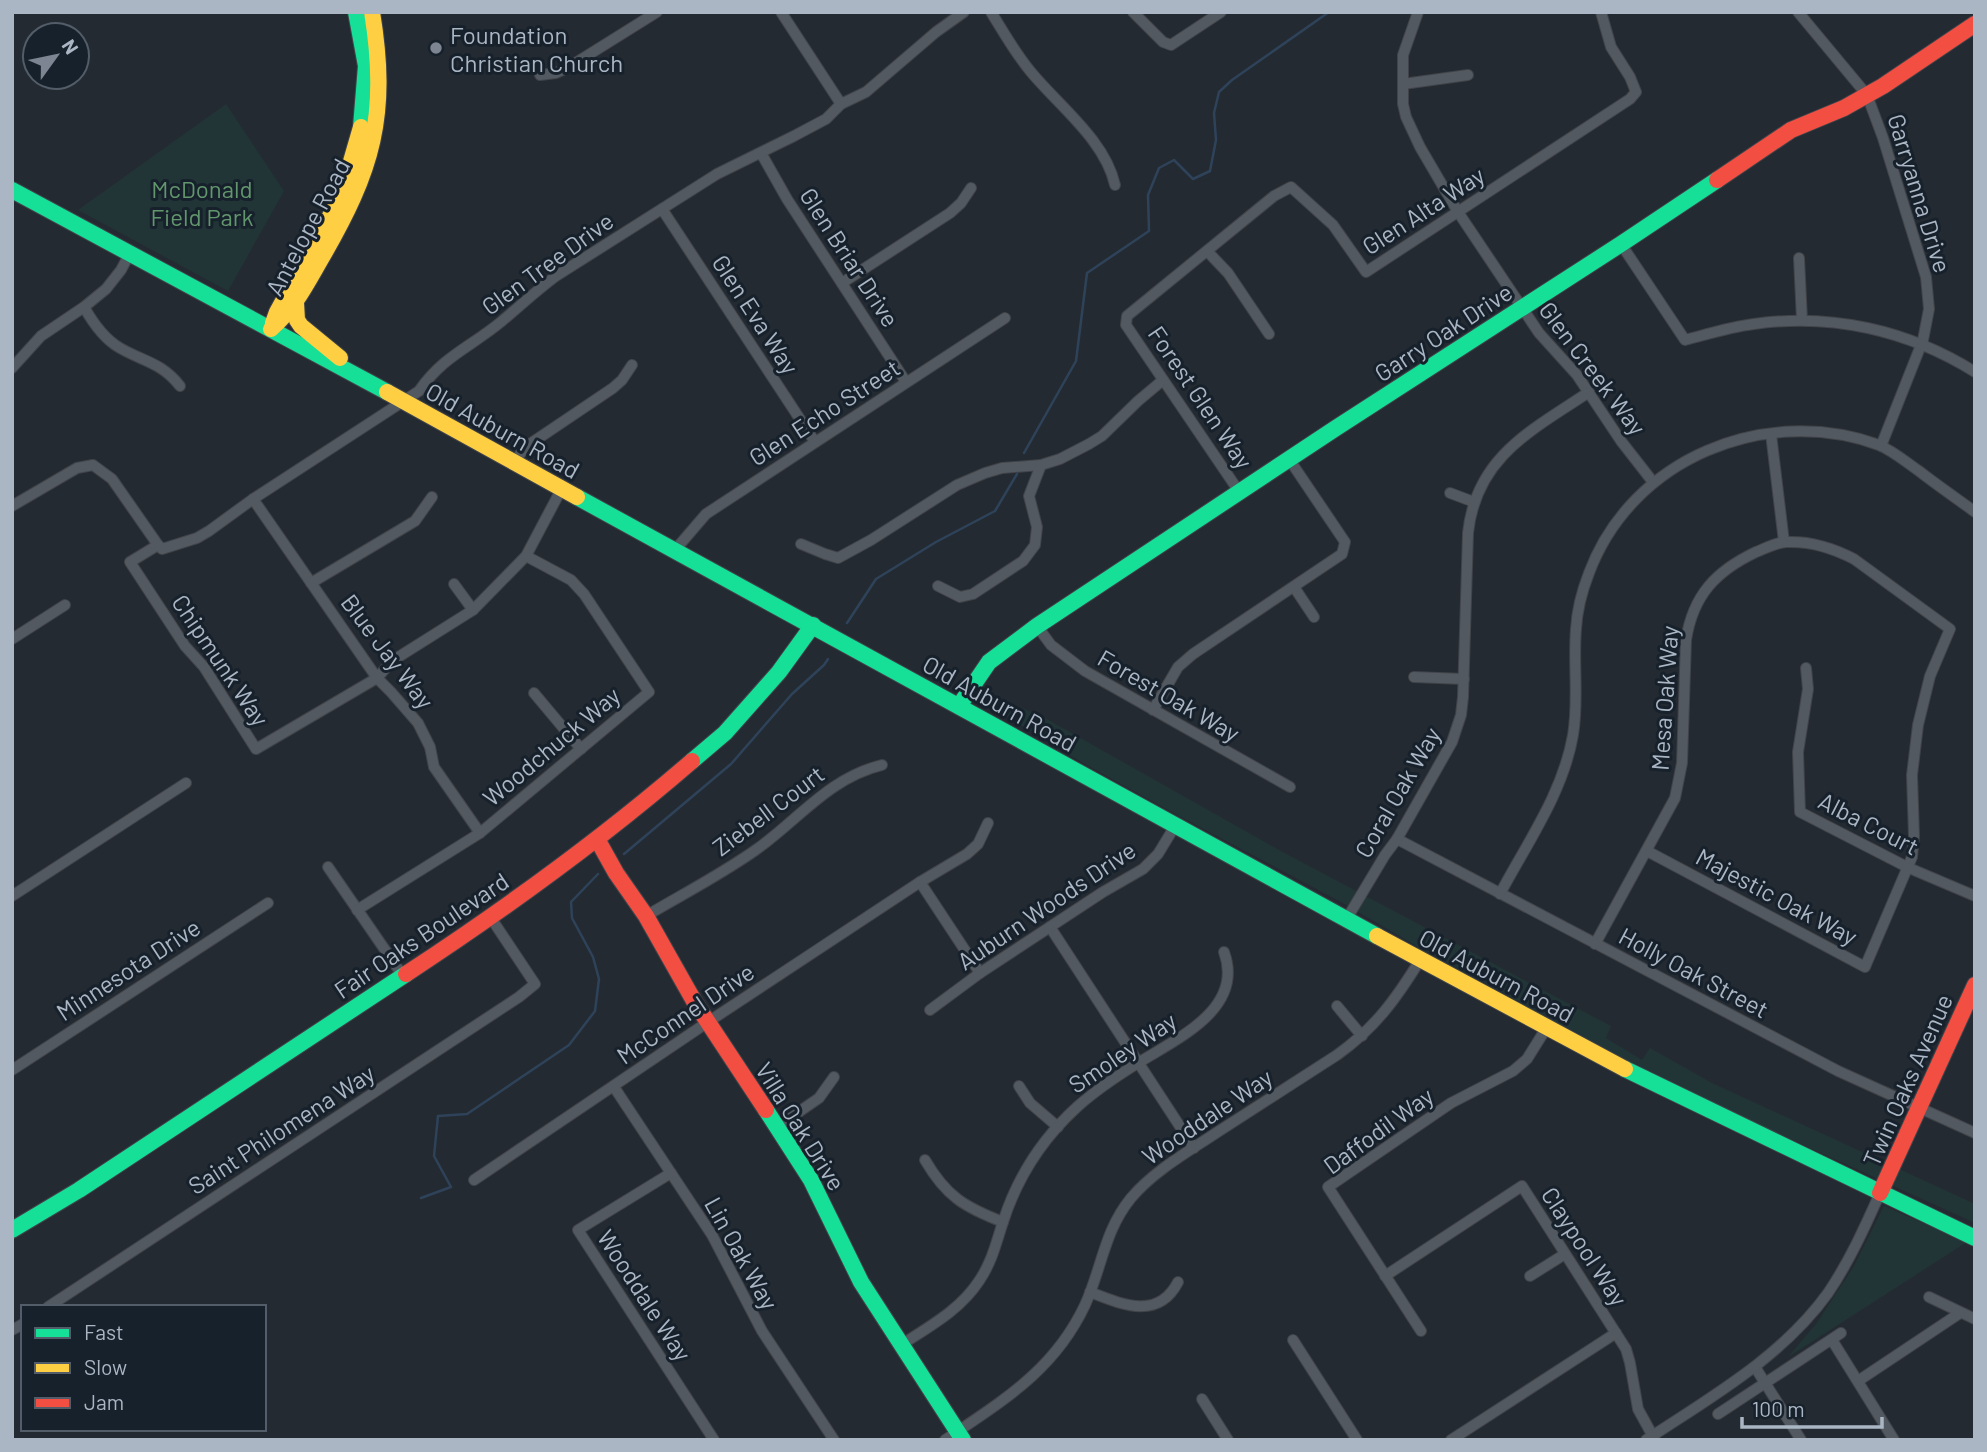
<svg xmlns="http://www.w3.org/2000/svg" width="1987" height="1452" font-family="Barlow,sans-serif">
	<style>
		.green { fill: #213537 }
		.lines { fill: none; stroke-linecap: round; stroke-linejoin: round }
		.stream { stroke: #2e435a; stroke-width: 2.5 }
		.street-casing { stroke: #40444a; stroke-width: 12 }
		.fast-casing { stroke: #40444a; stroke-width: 18 }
		.slow-casing { stroke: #40444a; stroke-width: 18 }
		.jam-casing { stroke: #40444a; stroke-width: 18 }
		.street { stroke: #535960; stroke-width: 10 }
		.fast { stroke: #16e098; stroke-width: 16 }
		.slow { stroke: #ffcf43; stroke-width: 16 }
		.jam { stroke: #f24e42; stroke-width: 16 }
		.poi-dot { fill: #7c8591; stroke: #17212c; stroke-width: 2.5 }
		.labels { text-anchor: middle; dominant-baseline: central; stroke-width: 6; stroke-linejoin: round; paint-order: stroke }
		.poi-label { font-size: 24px; fill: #abb6c5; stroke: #17212c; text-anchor: start }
		.park-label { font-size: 24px; fill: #62966c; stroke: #17212c }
		.street-label { font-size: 24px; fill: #abb6c5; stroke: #17212c }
	</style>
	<rect width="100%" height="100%" fill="#242a31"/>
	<g class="green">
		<path d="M226,104l58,87 -56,100 -150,-81z"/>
		<path d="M982,691l63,27 234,132 332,176 -5,12 36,22 8,-12 62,35 263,121v19l-238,-108 -101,-50 -221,-120 -74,-43 -162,-86 -96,-53 -102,-62z"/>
		<path d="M1884,1206l83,36 -179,115 29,-34 37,-57z"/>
	</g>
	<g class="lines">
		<g class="stream">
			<path d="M1024,453l52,-92 11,-88 62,-42 -1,-36 11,-27 15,-8 19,19 17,-8 6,-31 -2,-27 5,-21 13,-12 97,-68"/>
			<path d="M847,623l29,-44 60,-37 59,-31 22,-37"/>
			<path d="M624,854l107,-90 61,-70 32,-29 4,-6"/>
			<path d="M421,1198l30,-11 -17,-31 4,-40 29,-2 102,-69 26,-34 4,-32 -6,-22 -21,-39 -1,-16 27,-28"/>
		</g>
		<g class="street-casing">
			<g id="street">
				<path d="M781,12l60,92"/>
				<path d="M991,12c13,21 24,41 40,60 28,34 74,68 84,113"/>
				<path d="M1133,12l30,30 8,3 50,-33"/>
				<path d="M1418,12l-15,43v49l3,13 14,30 38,65 81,121 38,42 44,66 32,41"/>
				<path d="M1798,12l69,83 16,43 43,139 3,32 -6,31 -42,106"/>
				<path d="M540,75l16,-2 13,-6 88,-55"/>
				<path d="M1403,84l65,-9"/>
				<path d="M761,153l26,46 119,183"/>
				<path d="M662,209l153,233"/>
				<path d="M1621,244l64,96c23,-6 45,-13 69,-16 77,-11 154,6 221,48"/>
				<path d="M1207,251l21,22 41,61"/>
				<path d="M1799,258l3,62"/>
				<path d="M842,283l108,-70 11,-10 10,-15"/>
				<path d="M84,307c9,16 20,32 36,41 24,14 41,14 60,38"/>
				<path d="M12,368l29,-32 43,-29 22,-18 15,-19 9,-17"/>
				<path d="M1771,434l13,108"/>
				<path d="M515,462l9,-14 89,-60 9,-8 10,-15"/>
				<path d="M1240,493l-114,-168 1,-9 147,-120 17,-9 42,38 33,47 264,-173 6,-7 -6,-15 -19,-30 -10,-35"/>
				<path d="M1450,493l24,9"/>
				<path d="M253,499l124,179 14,14 27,31 12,24 4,20 46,66"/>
				<path d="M12,506l65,-38 16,-3 19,14 46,66"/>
				<path d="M801,544l24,10 13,4 33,-18 86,-55 28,-12 17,-5 39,-3 19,-6 29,-15 13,-8 36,-35 25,-21"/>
				<path d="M158,545l4,4 35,-11 12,-7 44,-32 166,-108c24,-35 52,-44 83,-70 18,-15 35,-31 54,-45l161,-102 77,-38 32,-17 15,-15 25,-12 70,-60 28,-20"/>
				<path d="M158,545l-28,17 55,84 19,21 52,82 121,-71 15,-17 81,-51 53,-54 36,-68"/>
				<path d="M675,550l31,-36 299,-196"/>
				<path d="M311,583l104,-62 17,-24"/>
				<path d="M454,584l19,26"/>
				<path d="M938,586l22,11 13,-3 50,-33 12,-16 2,-18 -8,-31 12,-31"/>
				<path d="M1294,587l20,30"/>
				<path d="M1037,626l14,19 34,26 205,116"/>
				<path d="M12,639l53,-34"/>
				<path d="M1806,668l2,21 -10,63 2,60 109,56 66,28"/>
				<path d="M1414,677l50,2"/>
				<path d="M534,693l47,56"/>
				<path d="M1153,710l25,-43 15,-13 149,-100 3,-12 -56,-83"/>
				<path d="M1397,839l441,232 137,62"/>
				<path d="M328,867l75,109"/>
				<path d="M920,882l60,91"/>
				<path d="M1500,894c27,-51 63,-101 73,-159 6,-35 0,-70 3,-106 1,-19 6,-38 13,-56 43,-115 176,-169 290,-128 14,6 27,17 40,26 18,14 37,27 56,41"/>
				<path d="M12,896l174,-113"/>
				<path d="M357,910l123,-77 169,-141 -65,-98 -13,-14 -45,-24"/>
				<path d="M646,916c37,-22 76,-42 111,-67 42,-30 72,-71 125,-84"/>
				<path d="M1346,920l39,-65 12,-16 55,-97 9,-27 2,-18 5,-164c8,-76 64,-103 121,-141"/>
				<path d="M1050,927l144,221"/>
				<path d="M1595,944l80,-146 7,-35 4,-123c7,-45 30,-69 70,-88 10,-4 21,-10 31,-10 24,-1 46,6 67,17l96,70 -20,47 -12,49 -6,50 2,61 -2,21 -47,110 -218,-116"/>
				<path d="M1337,1006l25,30"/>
				<path d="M930,1010l50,-37 123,-81 40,-23 15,-15 17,-28"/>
				<path d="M12,1070l256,-167"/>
				<path d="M1019,1086l11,17 28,24"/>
				<path d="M614,1087l98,148 50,96 72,109"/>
				<path d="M777,1127l42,-29 15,-21"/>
				<path d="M925,1160c21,36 39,47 78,62"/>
				<path d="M671,1173l-93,57 136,210"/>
				<path d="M474,1180l234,-158 212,-140 47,-28 11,-10 10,-21"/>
				<path d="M1385,1276l137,-90 104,163 4,14 8,46 17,31"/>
				<path d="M1530,1276l35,-22"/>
				<path d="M1090,1292c31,12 68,29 88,-10"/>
				<path d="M1929,1297l46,22"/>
				<path d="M48,1307l471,-310 16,-13 -44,-66"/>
				<path d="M12,1330l11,-6"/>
				<path d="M1421,1331l-93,-144 123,-84 62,-32 14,-12 20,-32"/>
				<path d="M1293,1340l64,100"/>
				<path d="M1832,1340l62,100"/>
				<path d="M901,1345c29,-19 59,-35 78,-64 13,-19 17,-38 24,-59 14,-44 40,-84 74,-115 19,-17 40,-31 61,-44 38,-24 107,-54 86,-111"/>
				<path d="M1755,1367l46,73"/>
				<path d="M1858,1381l102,-68"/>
				<path d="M1202,1399l26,41"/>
				<path d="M1718,1414l123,-81"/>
				<path d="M945,1440c57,-39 109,-69 140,-135 17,-37 19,-74 46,-107 23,-27 55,-45 85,-65 40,-26 80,-52 121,-78 38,-27 59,-56 83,-95"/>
				<path d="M1451,1440l165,-107"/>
				<path d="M1646,1440c65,-43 136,-83 182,-147 21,-31 37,-66 52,-100"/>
			</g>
		</g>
		<g class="fast-casing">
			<g id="fast">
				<path d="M356,12l10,54 -5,61"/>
				<path d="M12,190l375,202"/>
				<path d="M577,497l800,439"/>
				<path d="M959,706l30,-44 48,-36 299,-198 285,-184 96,-64"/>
				<path d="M692,761l33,-28 54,-61 34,-47"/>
				<path d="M1625,1069l350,169"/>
				<path d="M766,1110l45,70 50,102 102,158"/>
				<path d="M12,1230l67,-40 327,-216"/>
			</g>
		</g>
		<g class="slow-casing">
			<g id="slow">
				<path d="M296,303l1,17 4,6 39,32"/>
				<path d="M273,323l4,-11 64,-116 20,-69"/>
				<path d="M271,329c23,-20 35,-44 50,-70 52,-89 68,-144 51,-247"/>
				<path d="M387,392l190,105"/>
				<path d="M1377,936l248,133"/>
			</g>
		</g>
		<g class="jam-casing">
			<g id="jam">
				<path d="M1717,180l74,-50 53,-22 39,-22 92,-62"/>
				<path d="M597,839l19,34 30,43 48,85 72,109"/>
				<path d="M406,974c99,-65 196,-135 286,-213"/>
				<path d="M1880,1193l95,-208"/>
			</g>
		</g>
		<use href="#street" class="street"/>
		<use href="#fast" class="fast"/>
		<use href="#slow" class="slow"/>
		<use href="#jam" class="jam"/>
	</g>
	<circle class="poi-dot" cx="436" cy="48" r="7"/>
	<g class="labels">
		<g class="poi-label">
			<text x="450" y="34">Foundation<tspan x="450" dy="28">Christian Church</tspan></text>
		</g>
		<g class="park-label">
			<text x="202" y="188">McDonald<tspan x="202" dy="28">Field Park</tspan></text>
		</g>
		<g class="street-label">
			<text transform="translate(1920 193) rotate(73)">Garryanna Drive</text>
			<text transform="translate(1423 210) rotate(-33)">Glen Alta Way</text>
			<text transform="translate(307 227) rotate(-62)">Antelope Road</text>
			<text transform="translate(850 257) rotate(57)">Glen Briar Drive</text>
			<text transform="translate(547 263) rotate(-36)">Glen Tree Drive</text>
			<text transform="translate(756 314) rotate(57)">Glen Eva Way</text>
			<text transform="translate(1443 332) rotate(-33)">Garry Oak Drive</text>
			<text transform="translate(1593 368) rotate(53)">Glen Creek Way</text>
			<text transform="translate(1201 397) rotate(56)">Forest Glen Way</text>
			<text transform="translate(824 412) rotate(-33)">Glen Echo Street</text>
			<text transform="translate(503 430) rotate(29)">Old Auburn Road</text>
			<text transform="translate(388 651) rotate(53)">Blue Jay Way</text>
			<text transform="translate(221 660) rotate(56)">Chipmunk Way</text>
			<text transform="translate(1169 695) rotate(30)">Forest Oak Way</text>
			<text transform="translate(1664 698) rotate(-86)">Mesa Oak Way</text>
			<text transform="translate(1000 703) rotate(29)">Old Auburn Road</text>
			<text transform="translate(551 746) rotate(-40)">Woodchuck Way</text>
			<text transform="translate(1397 792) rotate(-60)">Coral Oak Way</text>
			<text transform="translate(768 810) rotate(-37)">Ziebell Court</text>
			<text transform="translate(1869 823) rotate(27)">Alba Court</text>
			<text transform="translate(1777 896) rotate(28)">Majestic Oak Way</text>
			<text transform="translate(1046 905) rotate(-34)">Auburn Woods Drive</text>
			<text transform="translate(421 935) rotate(-34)">Fair Oaks Boulevard</text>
			<text transform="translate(128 969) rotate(-33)">Minnesota Drive</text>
			<text transform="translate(1694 972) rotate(28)">Holly Oak Street</text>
			<text transform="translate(1497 975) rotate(28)">Old Auburn Road</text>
			<text transform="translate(685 1013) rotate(-34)">McConnel Drive</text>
			<text transform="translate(1122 1052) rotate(-34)">Smoley Way</text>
			<text transform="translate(1907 1080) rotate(-66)">Twin Oaks Avenue</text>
			<text transform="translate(1207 1116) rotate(-34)">Wooddale Way</text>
			<text transform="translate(801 1126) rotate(58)">Villa Oak Drive</text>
			<text transform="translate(281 1129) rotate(-33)">Saint Philomena Way</text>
			<text transform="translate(1378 1130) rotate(-36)">Daffodil Way</text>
			<text transform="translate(1585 1246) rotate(57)">Claypool Way</text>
			<text transform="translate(742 1253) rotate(61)">Lin Oak Way</text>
			<text transform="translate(645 1295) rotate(57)">Wooddale Way</text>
		</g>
	</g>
	<rect width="1987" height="1452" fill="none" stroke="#abb6c5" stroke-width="28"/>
	<rect x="21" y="1305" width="245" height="126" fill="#17212c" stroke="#525d69" stroke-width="2"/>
	<rect x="35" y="1328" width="35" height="10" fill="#16e098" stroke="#525d69" stroke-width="2"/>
	<text x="84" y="1340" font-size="21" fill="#abb6c5">Fast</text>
	<rect x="35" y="1363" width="35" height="10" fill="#ffcf43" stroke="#525d69" stroke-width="2"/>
	<text x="84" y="1375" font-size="21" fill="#abb6c5">Slow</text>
	<rect x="35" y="1398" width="35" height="10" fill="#f24e42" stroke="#525d69" stroke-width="2"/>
	<text x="84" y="1410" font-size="21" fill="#abb6c5">Jam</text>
	<g transform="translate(56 56) rotate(57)"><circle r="33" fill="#17212c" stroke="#525d69" stroke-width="2"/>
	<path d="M0-5L12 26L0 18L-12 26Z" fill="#7c8591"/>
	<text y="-10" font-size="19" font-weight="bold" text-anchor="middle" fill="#abb6c5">N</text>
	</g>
	<path d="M1742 1417v10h140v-10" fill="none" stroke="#abb6c5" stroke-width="3.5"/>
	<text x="1752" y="1417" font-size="21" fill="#abb6c5" stroke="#17212c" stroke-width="5" paint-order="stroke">100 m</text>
</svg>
